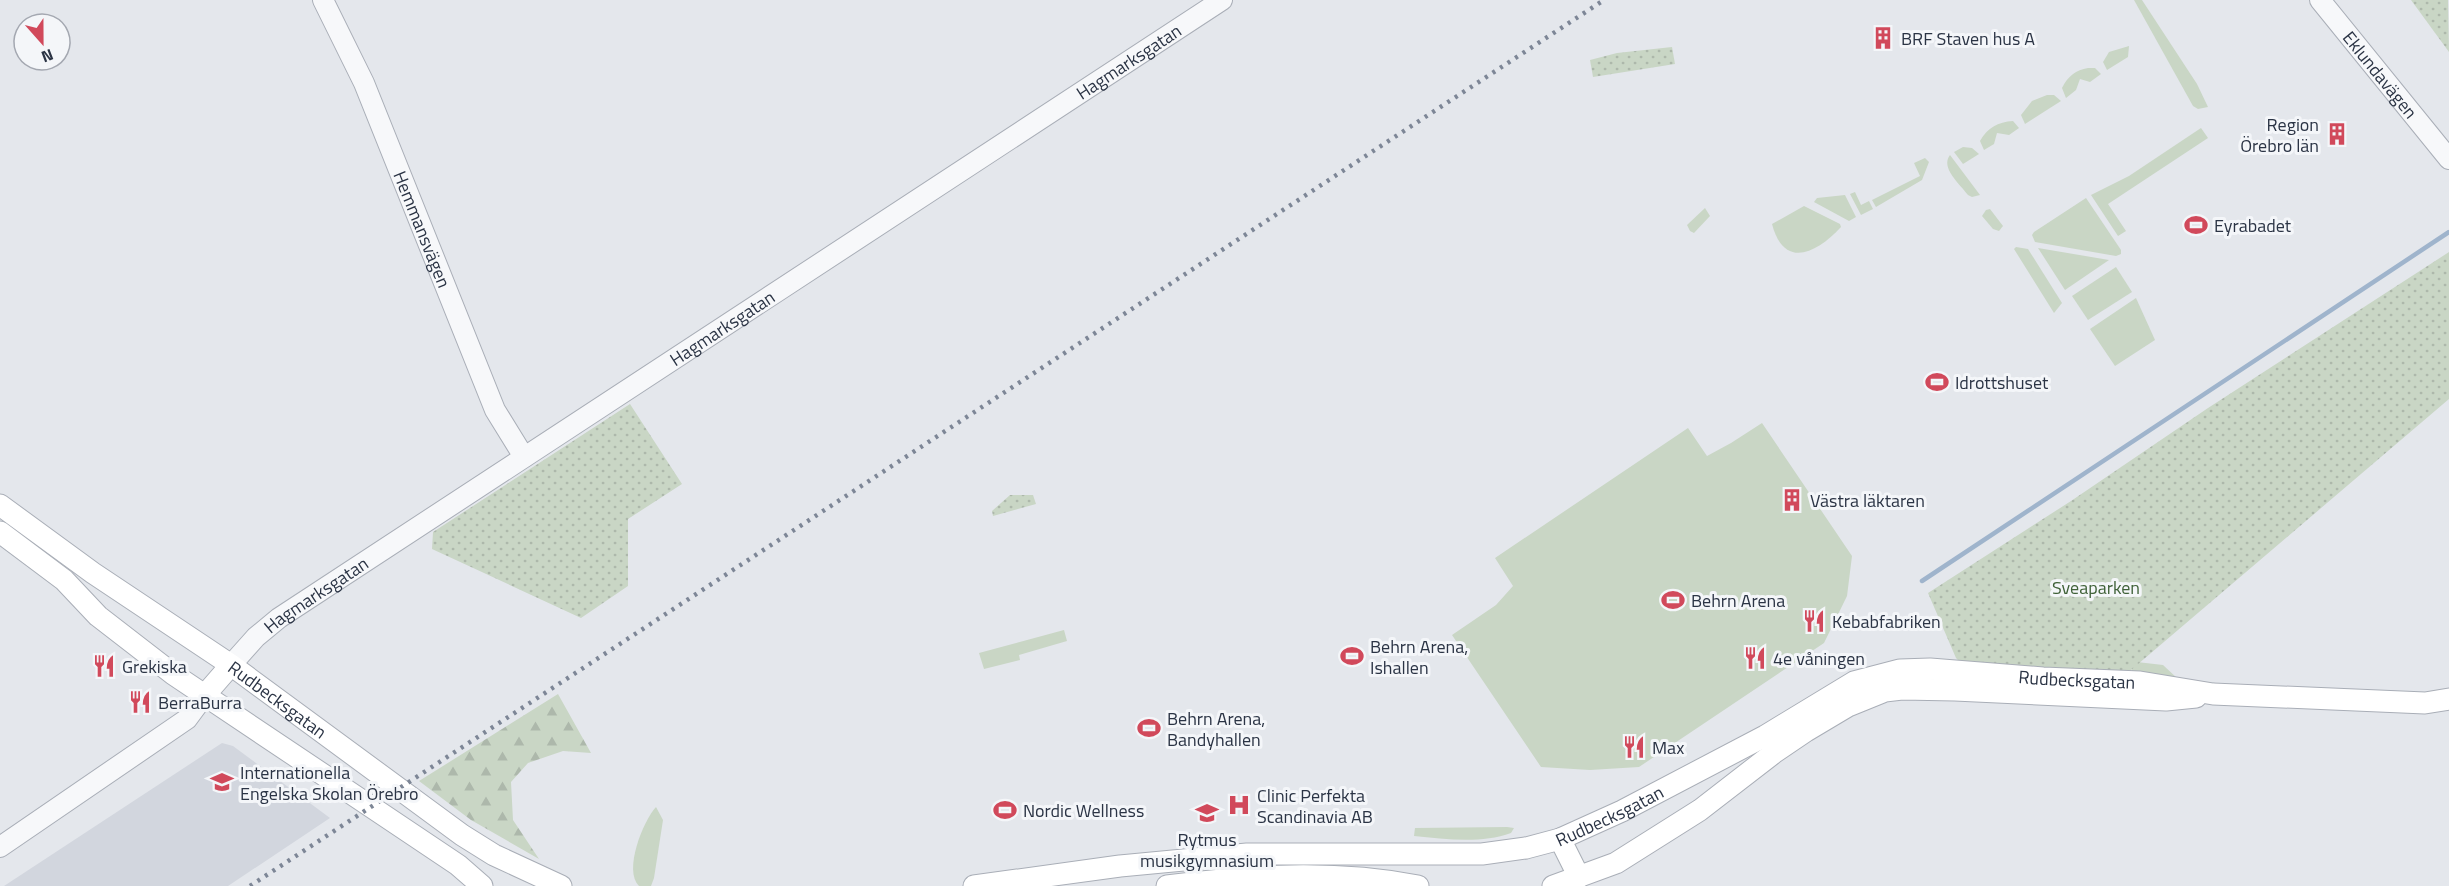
<svg xmlns="http://www.w3.org/2000/svg" width="2449" height="886" font-family="'Titillium Web',sans-serif">
	<style>
		.built { fill: #d2d6de }
		.grass { fill: #c9d6c5 }
		.forest { fill: url(#forest-firs) }
		.park { fill: url(#park-dots) }
		.lines { fill: none; stroke-linecap: round; stroke-linejoin: round }
		.stream { stroke: #9fb4cc; stroke-width: 4.5 }
		.tertiary-casing { stroke: #a9aeb7; stroke-width: 22 }
		.secondary-casing { stroke: #a9aeb7; stroke-width: 23 }
		.tertiary { stroke: #f7f8fa; stroke-width: 20 }
		.secondary { stroke: #fff; stroke-width: 21 }
		.rail { stroke: #7d8696; stroke-width: 4.5; stroke-dasharray: 3 6; stroke-linecap: butt }
		.labels { text-anchor: middle; dominant-baseline: central; stroke-width: 6; stroke-linejoin: round; paint-order: stroke }
		.poi-label { font-size: 18px; fill: #2b3445; stroke: #f4f6f9; text-anchor: start }
		.street-label { font-size: 18px; fill: #2b3445; stroke: #f4f6f9 }
		.park-label { font-size: 18px; fill: #3f6138; stroke: #f4f6f9 }
	</style>
	<defs>
		<pattern id="forest-firs" width="22" height="20" patternUnits="userSpaceOnUse" patternTransform="scale(1.5)"><rect width="22" height="20" fill="#c9d6c5"/><path d="M5 1l3.5 6h-7zM16 11l3.5 6h-7z" fill="#adb8ab"/></pattern>
		<pattern id="park-dots" width="8" height="8" patternUnits="userSpaceOnUse" patternTransform="scale(1.5)"><rect width="8" height="8" fill="#c9d6c5"/><path d="M2 2h.1M6 6h.1" fill="none" stroke="#adb8ab" stroke-width="1.8" stroke-linecap="round"/></pattern>
	</defs>
	<rect width="100%" height="100%" fill="#e4e7ec"/>
	<path class="built" d="M222,743l11,3 97,72 -102,68h-224z"/>
	<g class="grass">
		<path d="M2134,0h8l55,84 11,23 -10,2 -5,-3z"/>
		<path d="M2129,46l-1,11 -21,13 -4,-8 6,-10z"/>
		<path d="M2088,68h7l6,6 -11,8 -10,-3 -4,11 -10,8 -4,-10c6,-12 14,-18 26,-20z"/>
		<path d="M2047,95h7l7,6 -36,23 -4,-9 11,-14z"/>
		<path d="M2013,121l6,7 -10,7 -12,-2 -3,11 -10,6 -4,-9c7,-13 18,-19 33,-20z"/>
		<path d="M2201,128l7,10 -100,66 18,27 -8,5 -27,-41 38,-19z"/>
		<path d="M1963,147l9,1 7,6 -16,10 -9,-12z"/>
		<path d="M1950,155l30,40 -8,2 -4,-2c-8,-11 -28,-27 -18,-40z"/>
		<path d="M1925,158l4,4 -7,18 -46,27 -4,-7 48,-24 -6,-13z"/>
		<path d="M1855,192l6,13 8,-4 4,8 -12,6 -11,-21z"/>
		<path d="M1845,195l11,22 -7,4 -35,-19 3,-4z"/>
		<path d="M2086,198l35,52v4l-5,2 -81,-14 -3,-7 2,-3z"/>
		<path d="M1804,206l36,18 1,3c-24,26 -57,43 -69,-3z"/>
		<path d="M1705,208l5,8 -16,17 -4,-2 -3,-6z"/>
		<path d="M1990,209l13,17 -4,5 -6,-2 -11,-13 4,-6z"/>
		<path d="M2016,247l12,2 34,54 -8,10 -40,-64z"/>
		<path d="M2038,248l71,12 -44,30z"/>
		<path d="M2116,267l16,25 -44,28 -16,-24z"/>
		<path d="M2136,298l19,42 -40,26 -25,-37z"/>
		<path d="M1762,423l90,133 -5,40 -23,47 -185,124 -49,3 -49,-3 -89,-132 44,-30 17,-19 -18,-28 193,-130 19,28 24,-13z"/>
		<path d="M1064,630l3,11 -48,14 1,5 -36,9 -5,-16z"/>
		<path d="M2137,662l26,3 15,14 -46,-6v-8z"/>
		<path d="M656,807l7,13 -9,58 -3,8h-12c-16,-15 4,-65 17,-79z"/>
		<path d="M1507,827l7,1 -3,5c-30,11 -66,6 -97,3l1,-8z"/>
	</g>
	<path class="forest" d="M558,694l33,59 -28,-2 -35,12 -17,19 2,38 26,39 -68,-39 -52,-39z"/>
	<g class="park">
		<path d="M2411,0h37l1,52z"/>
		<path d="M1672,47l3,17 -82,13 -3,-17 27,-7z"/>
		<path d="M2449,252v147l-325,277 -161,-11 -7,-7 -28,-65 143,-92 137,-93z"/>
		<path d="M630,404l52,80 -54,35v67l-47,32 -149,-69 1,-17z"/>
		<path d="M1010,495h23l3,9 -43,12 -1,-5z"/>
	</g>
	<g class="lines">
		<path class="stream" d="M1922,581l527,-349"/>
		<g class="tertiary-casing">
			<g id="tertiary">
				<path id="s1" d="M323,0l41,83 131,327 29,47"/>
				<path id="s2" d="M2320,0l129,159"/>
				<path id="s3" d="M231,665l25,-28 23,-19 943,-618"/>
				<path d="M0,847l187,-128 17,-23"/>
			</g>
		</g>
		<g class="secondary-casing">
			<g id="secondary">
				<path id="s4" d="M0,505l93,68 138,92 231,170 32,20 67,31"/>
				<path d="M0,532l64,48 34,36 75,58 285,191 24,21"/>
				<path d="M204,696l27,-31"/>
				<path d="M1560,839l19,38"/>
				<path id="s5" d="M974,886l146,-20 127,-12h235l44,-6 34,-9 62,-28 143,-75 89,-54 46,-12 30,-1 113,9 97,4 73,12 212,9 24,-4"/>
				<path d="M1167,886c83,-11 168,-16 251,0"/>
				<path d="M1553,886l63,-23 84,-53 75,-58 31,-21 42,-25 37,-15 17,-2 53,1 211,10 30,-3"/>
			</g>
		</g>
		<use href="#tertiary" class="tertiary"/>
		<use href="#secondary" class="secondary"/>
		<path class="rail" d="M250,886l1354,-886"/>
	</g>
	<defs>
		<g id="building-bare" transform="scale(1.8)"><path d="M-4-6H4V6H1V3H-1V6H-4ZM-2.5-4.3h1.7v1.8h-1.7ZM.8-4.3h1.7v1.8H.8ZM-2.5-1h1.7V.8h-1.7ZM.8-1h1.7V.8H.8Z" fill="#d1495b" stroke="#f4f6f9" stroke-width="2.5" paint-order="stroke"/></g>
		<g id="stadium-bare" transform="scale(1.8)"><path d="M0-5a6.5 5 0 1 0 0 10a6.5 5 0 1 0 0-10ZM-3.5-1.8h7v3.6h-7Z" fill="#d1495b" stroke="#f4f6f9" stroke-width="2.5" paint-order="stroke"/></g>
		<g id="restaurant-bare" transform="scale(1.8)"><path d="M-5-6h1v4h1v-4h1v4h1v-4h1v5L-1.5 .5V6h-2V.5L-5-1ZM5-6V6H3V1.5H1.5Q1.5-4 5-6Z" fill="#d1495b" stroke="#f4f6f9" stroke-width="2.5" paint-order="stroke"/></g>
		<g id="school-bare" transform="scale(1.8)"><path d="M0-5L7-2L0 1L-7-2ZM-4 1L0 2.5L4 1V4Q0 6-4 4Z" fill="#d1495b" stroke="#f4f6f9" stroke-width="2.5" paint-order="stroke"/></g>
		<g id="hospital-bare" transform="scale(1.8)"><path d="M-5-5h3v3.5h4V-5h3V5h-3V1.5h-4V5h-3Z" fill="#d1495b" stroke="#f4f6f9" stroke-width="2.5" paint-order="stroke"/></g>
	</defs>
	<g fill-rule="evenodd">
		<use href="#building-bare" x="1883" y="38"/>
		<use href="#building-bare" x="2337" y="134"/>
		<use href="#stadium-bare" x="2196" y="225"/>
		<use href="#stadium-bare" x="1937" y="382"/>
		<use href="#building-bare" x="1792" y="500"/>
		<use href="#stadium-bare" x="1673" y="600"/>
		<use href="#restaurant-bare" x="1814" y="621"/>
		<use href="#stadium-bare" x="1352" y="656"/>
		<use href="#restaurant-bare" x="1755" y="658"/>
		<use href="#restaurant-bare" x="104" y="666"/>
		<use href="#restaurant-bare" x="140" y="702"/>
		<use href="#stadium-bare" x="1149" y="728"/>
		<use href="#restaurant-bare" x="1634" y="747"/>
		<use href="#school-bare" x="222" y="782"/>
		<use href="#hospital-bare" x="1239" y="805"/>
		<use href="#stadium-bare" x="1005" y="810"/>
		<use href="#school-bare" x="1207" y="813"/>
	</g>
	<g class="labels">
		<g class="poi-label">
			<text x="1901" y="38">BRF Staven hus A</text>
			<text x="2319" y="124" text-anchor="end">Region<tspan x="2319" dy="21">Örebro län</tspan></text>
			<text x="2214" y="225">Eyrabadet</text>
			<text x="1955" y="382">Idrottshuset</text>
			<text x="1810" y="500">Västra läktaren</text>
			<text x="1691" y="600">Behrn Arena</text>
			<text x="1832" y="621">Kebabfabriken</text>
			<text x="1370" y="646">Behrn Arena,<tspan x="1370" dy="21">Ishallen</tspan></text>
			<text x="1773" y="658">4e våningen</text>
			<text x="122" y="666">Grekiska</text>
			<text x="158" y="702">BerraBurra</text>
			<text x="1167" y="718">Behrn Arena,<tspan x="1167" dy="21">Bandyhallen</tspan></text>
			<text x="1652" y="747">Max</text>
			<text x="240" y="772">Internationella<tspan x="240" dy="21">Engelska Skolan Örebro</tspan></text>
			<text x="1257" y="795">Clinic Perfekta<tspan x="1257" dy="21">Scandinavia AB</tspan></text>
			<text x="1023" y="810">Nordic Wellness</text>
			<text x="1207" y="839" text-anchor="middle">Rytmus<tspan x="1207" dy="21">musikgymnasium</tspan></text>
		</g>
		<g class="street-label">
			<text stroke="none"><textPath href="#s3" startOffset="1083">Hagmarksgatan</textPath></text>
			<text stroke="none"><textPath href="#s2" startOffset="96">Eklundavägen</textPath></text>
			<text stroke="none"><textPath href="#s1" startOffset="250">Hemmansvägen</textPath></text>
			<text stroke="none"><textPath href="#s3" startOffset="597">Hagmarksgatan</textPath></text>
			<text stroke="none"><textPath href="#s3" startOffset="111">Hagmarksgatan</textPath></text>
			<text stroke="none"><textPath href="#s5" startOffset="1148">Rudbecksgatan</textPath></text>
			<text stroke="none"><textPath href="#s4" startOffset="339">Rudbecksgatan</textPath></text>
			<text stroke="none"><textPath href="#s5" startOffset="644">Rudbecksgatan</textPath></text>
		</g>
		<g class="park-label">
			<text x="2096" y="587">Sveaparken</text>
		</g>
	</g>
	<g transform="translate(42 42) rotate(159)"><circle r="28" fill="#f4f6f9" stroke="#a4a8b1" stroke-width="1.5"/>
	<path d="M0-4.5L10 22L0 15L-10 22Z" fill="#d1495b"/>
	<text y="-9" font-size="16" font-weight="bold" text-anchor="middle" fill="#2b3445">N</text>
	</g>
</svg>
